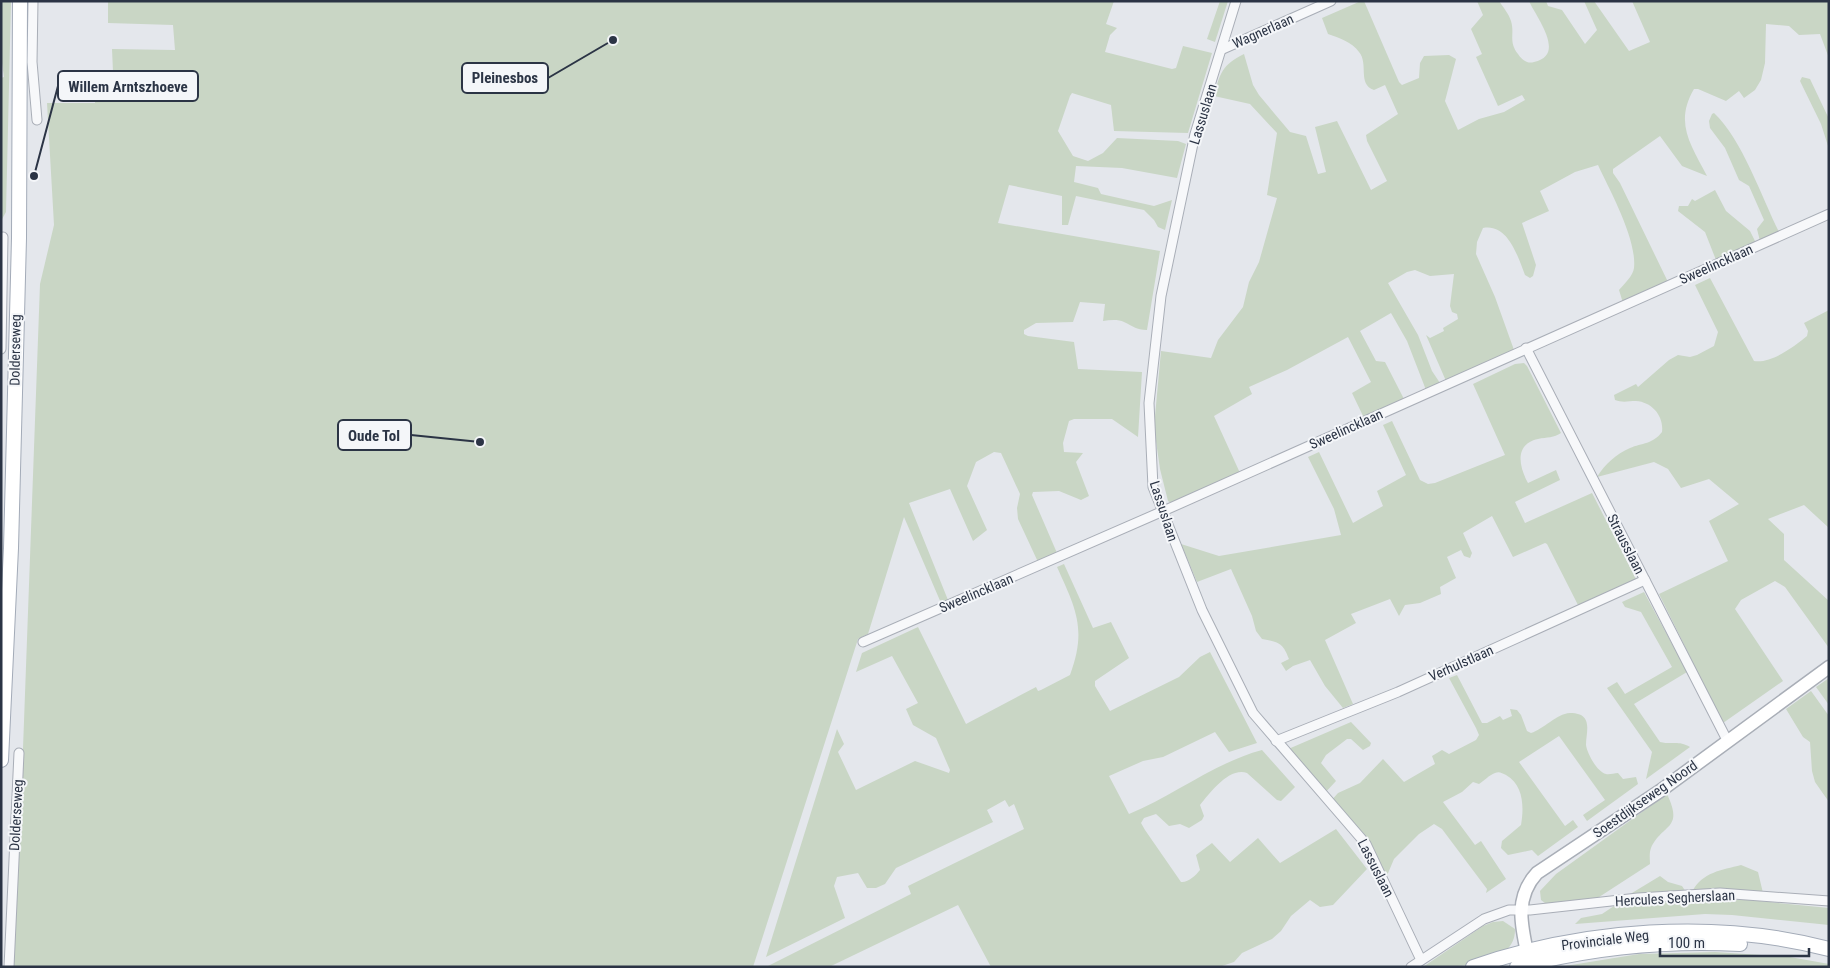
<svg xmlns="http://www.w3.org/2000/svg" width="1830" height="968" font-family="'Roboto Condensed',sans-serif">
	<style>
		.green { fill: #c9d6c5 }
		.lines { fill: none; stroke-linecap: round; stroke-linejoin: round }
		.street-casing { stroke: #a9aeb7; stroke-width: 11 }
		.secondary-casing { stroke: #a9aeb7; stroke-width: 15 }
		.primary-casing { stroke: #a3abb8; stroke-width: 16 }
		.street { stroke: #f7f8fa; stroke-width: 9 }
		.secondary { stroke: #fff; stroke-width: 12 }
		.primary { stroke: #fff; stroke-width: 14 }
		.labels { text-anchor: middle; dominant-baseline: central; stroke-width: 4; stroke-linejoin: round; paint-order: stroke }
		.street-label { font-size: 14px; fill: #2b3445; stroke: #f4f6f9 }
		.leader { fill: none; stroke: #2b3445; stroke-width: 2 }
		.callout-dot { fill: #2b3445; stroke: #f4f6f9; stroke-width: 2 }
		.callout { fill: #f4f6f9; stroke: #2b3445; stroke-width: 2 }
		.callout-label { font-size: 15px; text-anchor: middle; font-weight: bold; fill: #2b3445 }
	</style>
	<rect width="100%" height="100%" fill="#e4e7ec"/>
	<g class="green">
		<path d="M1,1h10l-5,211 -5,9v-143l3,-1 -3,-21z"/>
		<path d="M108,1h1006l-8,23 11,4 -7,7 -5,17 67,17 4,-1 7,-22 29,7 -24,80 -74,-2 -3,-26 -39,-12 -2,3 -12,35 15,25 15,5 15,-8 14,-15 61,3 8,3 -9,34 -55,-10 -46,-2 -2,16 24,6 3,6 53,12 18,-6 -7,30 -7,-3 -4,-7 -10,-10 -68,-14 -8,29h-6v-29l-53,-11 -11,38 162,28 -13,79c-11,0 -14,-4 -23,-8 -6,-3 -14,-2 -21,-1l2,-17 -25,-2 -7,20 -37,1 -12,7v4l4,2 46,6 4,27 64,3 -4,65 -26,-18h-38l-5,2 -6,22 1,9 19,1 -7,9 13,34 -8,4 -22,-9 -26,1 -1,3 25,58 -19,9 -20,-43 -1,-11 3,-14 -19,-41 -7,-1 -18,10 -9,24 20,44 -14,11 -23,-52 -41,14 39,97 -7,3 -37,-86 -36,117 -10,5 -105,328h-741l7,-109 21,-574 14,-59 -7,-122h48v-29l18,-2 -1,-23 63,1 -2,-25 -65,-2z"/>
		<path d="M1220,1h8l-13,41 -8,-3z"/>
		<path d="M1361,1h3l35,81 3,3 17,-7 1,-15 4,-7 25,-1 7,4 -11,42 13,29 21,-11 25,-7 21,-12 -3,-5 -24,11 -22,-49 6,-3 -11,-25 12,-14 -6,-14h22c4,6 10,13 12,20 4,13 -3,20 7,33 4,6 9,10 16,8 33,-7 2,-45 -5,-61h17l2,5 14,4 23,34 12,-14 -13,-29h10l35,50 21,-9 -18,-41h197v57l-9,-24 -21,1 -10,-9 -23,-2 -1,39 -4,17 -6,10 -11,8 -5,-7 -13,10 -28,-12h-4c-20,34 -3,56 13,87l-25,-10 -22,-30 -47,33v4l7,10 48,99 -45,21 -4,-13c5,-6 14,-14 15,-22 3,-29 -24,-77 -36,-103l-23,7 -35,19 9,20 -27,12 14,42 -3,11 -3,2 -5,-3c-7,-18 -17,-52 -42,-47l-6,14 -1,12 19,43 19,53 -68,31 -20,-46 4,3 14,-7 -1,-3 15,-9 -1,-5 -5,-2 -2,-6 4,-32 -24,2 -15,-6 -8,2 -19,11 30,52 14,36 8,12 -14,7 -19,-49 -16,-28 -31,18 16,30 9,1 19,37 -40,19 -12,-25 19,-11 -23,-45 -61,33 -38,17 3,7 -38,22 26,57 -69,30 -3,-2 -8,-32 -6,-42 7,-76 50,7 7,-18 25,-33 6,-25 10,-20 18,-64 -10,-3 10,-62 -27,-29 -36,-8c6,-23 8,-31 30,-42l9,31 6,10 31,37 16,4 12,38 8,-2 -11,-45 22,-6 34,69 16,-9 -20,-40 -1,-6 32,-21 -13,-29 -11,5c-17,-6 -5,-26 -15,-38 -7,-10 -20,-14 -31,-18l-6,-16z"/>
		<path d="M1802,77l8,2 19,40v30l-8,-25 -21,-43z"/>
		<path d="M1714,113c28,26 48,85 65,119l-19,9 -3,-12 7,-9 -15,-34 -10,-6 -14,-32 -15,-20 -1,-7 3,-7z"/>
		<path d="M1715,190l11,21 24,20 6,12 -40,17 -11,-28 -27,-21 1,-5h9l4,-7 3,2z"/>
		<path d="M1710,278l44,83c17,3 41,-15 53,-25l1,-5 -4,-8 25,-13v218l-25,-23 -36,14 16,15v26l45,41v47l-44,-61 -10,-6 -34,19 -6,9 48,72 -60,42 -64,-129 69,-33 -19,-40 30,-17 -30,-25 -28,9 -13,-19 -14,-7 -57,15c8,-13 19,-23 33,-29 12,-5 23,-4 32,-16 2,-16 -10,-30 -26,-31 -8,0 -13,2 -21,-1l-1,-5 22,-11 2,3 31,-27 9,-5 12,2 7,-2 17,-9 4,-14 -23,-47z"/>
		<path d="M1524,363l3,3 34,67c-7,5 -14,4 -23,6 -24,5 -19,28 -10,44l28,-13 4,10 -45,22 10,21 67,-30 44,86 -58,26 -31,-61 -2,-1 -32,14 -21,-41 -29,17 9,20 -2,5 -6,-2 -3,-6 -14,7 9,21 -16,9 1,7 -21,9 -15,2 -6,11 -9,-17 -39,15 5,9 -31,17 28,64 -10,4 -18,-22 -15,-26 -17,6 -7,5 -5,-8 8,-4c-6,-16 -10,-17 -27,-20l-6,-8 -4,-15 -21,-47 -34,13 -16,-38 38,12 122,-21 -7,-26 -26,-52 11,-5 34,71 30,-17 -6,-15 29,-16 -23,-50 9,-4 28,59 8,4 7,-1 70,-28 -32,-71 42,-20z"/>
		<path d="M1064,564l29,64 18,-6 18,36 -34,23v5l15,25 69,-34 21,-20 10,-5 47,91 -28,9 -14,-20 -52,25 -20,4 -34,15 20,38c46,-19 85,-51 133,-64l33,37 -14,14 -4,-1 -30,-27c-18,-6 -37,20 -47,32l4,11 -2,4 -13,8 -9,-4 -11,2 -13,-12 -12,4 -3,5 4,7 36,52c7,1 15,-7 19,-12l-4,-15 16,-12 18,19 28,-24 22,25 56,-34 31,40 -34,36 -13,2 -10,-7 -19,16 -10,15 -9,8 -30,14 -8,9 -15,5h-228l-33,-62 -129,62h-63l145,-73 -3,-8 116,-57 -10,-25 -5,3 -4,-7 -18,10 6,12 -97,46 -11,16 -9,4h-9l-9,-15 -21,4 -3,9 11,32 -79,39 71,-228 7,15 -6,8 18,38 59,-29 34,12 1,-3 -14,-32 -23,-13 -7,-16 12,-6 -26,-47 -36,16 6,-19 56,-26 48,97 70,-37 2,4 3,-1 29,-15c17,-46 6,-66 -13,-108z"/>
		<path d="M1644,592l43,80 -53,32 26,38c13,3 18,-2 30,5l-44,32 6,-27 -45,-64 10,-6 8,12 47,-27 -31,-55 -16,-5 -3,-5z"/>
		<path d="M1457,675l25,48h5l13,-7 3,4 9,-4 -2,-7 7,1 4,5 6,16 4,2c13,-4 25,-19 39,-20 24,0 16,19 16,32 1,8 11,27 20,29 3,1 8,-1 12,-1l5,6 13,-2 2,7 -51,37 -4,-6 22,-15 -46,-64 -40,26 46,64 8,-6 5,7 -40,29 -6,-6 -24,5 -7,-7 1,-7 19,-16c3,-17 3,-40 -15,-50 -4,-2 -7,-4 -11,-2 -6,2 -11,8 -16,11l-6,-2 -11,10 -19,10 32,43 6,-4 25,38 -20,14 1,-4 -45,-60 -8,-5 -15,10 -25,25 -8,19 -56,-76 8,-9 22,-10 23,-24 21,23 31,-18 -3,-8 10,-6 7,4 27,-14 3,-5 -3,-7 -27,-50z"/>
		<path d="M1829,678v27l-13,-18z"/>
		<path d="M1811,691l18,25v86l-14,-20 -3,-11 -2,-29 -7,-5 -17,-28z"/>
		<path d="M1351,722l20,21 -1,3 -7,4 -12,-11h-4l-21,16 -5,8 15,18 -13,14 -37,-45z"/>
		<path d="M1667,794c17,36 -4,29 -16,54 -2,5 -1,11 -1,16l-54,35 -40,4h-11l-4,-3 -1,-9 16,-17z"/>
		<path d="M1741,865l17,7 5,21 -71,-1c10,-20 30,-22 49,-27z"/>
		<path d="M1660,876l8,6 14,4 4,6 -59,4z"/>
		<path d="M1689,900h60l80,8v17l-97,-10 -27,-1 -130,10 6,-6 21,-4 12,-8z"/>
		<path d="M1503,921l12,8c1,39 -64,38 -92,38l60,-41 10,-4z"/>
		<path d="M1715,952l75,5 39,7v3h-270l80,-13z"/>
	</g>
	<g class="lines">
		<g class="street-casing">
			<g id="street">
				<path d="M33,1l-1,61 5,58"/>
				<path d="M1236,1l-41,133 -34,162 -12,107 4,84 49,123 51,103 113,131 55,116"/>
				<path d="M1223,49l108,-48"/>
				<path d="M1526,348l201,392"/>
				<path d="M1,349l2,-112"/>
				<path d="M863,642l298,-130 668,-298"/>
				<path d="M1276,741l122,-49 247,-112"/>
				<path d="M9,967l10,-214"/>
				<path d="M1411,967l73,-48 25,-9h21l108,-12 82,-5 109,8"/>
			</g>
		</g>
		<g class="secondary-casing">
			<path id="secondary" d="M1529,961c-7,-32 -16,-62 8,-88l123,-82 169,-124"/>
		</g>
		<g class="primary-casing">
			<g id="primary">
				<path d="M1,760l10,-212 8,-310 1,-237"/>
				<path d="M1473,967c111,-38 242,-48 356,-18"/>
				<path d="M1517,967c72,-19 148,-27 223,-23"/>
			</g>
		</g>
		<use href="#street" class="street"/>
		<use href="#secondary" class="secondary"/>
		<use href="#primary" class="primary"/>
	</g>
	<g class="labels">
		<g class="street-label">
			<text transform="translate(1263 31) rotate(-24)">Wagnerlaan</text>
			<text transform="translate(1203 114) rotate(-73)">Lassuslaan</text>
			<text transform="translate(1716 264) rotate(-24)">Sweelincklaan</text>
			<text transform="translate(15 350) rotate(-89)">Dolderseweg</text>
			<text transform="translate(1346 429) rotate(-24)">Sweelincklaan</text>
			<text transform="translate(1164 511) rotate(72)">Lassuslaan</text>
			<text transform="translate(1626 544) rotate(63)">Strausslaan</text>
			<text transform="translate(976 593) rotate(-23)">Sweelincklaan</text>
			<text transform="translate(1461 663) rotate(-24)">Verhulstlaan</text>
			<text transform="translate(1645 799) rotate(-35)">Soestdijkseweg Noord</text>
			<text transform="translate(16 815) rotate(-87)">Dolderseweg</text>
			<text transform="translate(1376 868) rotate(63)">Lassuslaan</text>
			<text transform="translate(1675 898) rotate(-3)">Hercules Segherslaan</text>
			<text transform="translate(1605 940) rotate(-7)">Provinciale Weg</text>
		</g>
	</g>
	<path class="leader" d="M613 40L548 78M34 176L58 86M480 442L411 435"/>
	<g class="callout-dot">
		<circle cx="613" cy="40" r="5"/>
		<circle cx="34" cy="176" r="5"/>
		<circle cx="480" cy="442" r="5"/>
	</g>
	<g class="callout">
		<rect x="462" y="63" width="86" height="30" rx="5"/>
		<rect x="58" y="71" width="140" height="30" rx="5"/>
		<rect x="338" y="420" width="73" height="30" rx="5"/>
	</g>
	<g class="callout-label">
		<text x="505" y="83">Pleinesbos</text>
		<text x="128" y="92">Willem Arntszhoeve</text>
		<text x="374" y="441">Oude Tol</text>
	</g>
	<rect width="1830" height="968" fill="none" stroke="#2b3445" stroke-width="5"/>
	<path d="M1660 948v8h149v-8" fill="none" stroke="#2b3445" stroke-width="2.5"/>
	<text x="1668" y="948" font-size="15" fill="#2b3445" stroke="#f4f6f9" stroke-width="4" paint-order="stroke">100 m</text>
</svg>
